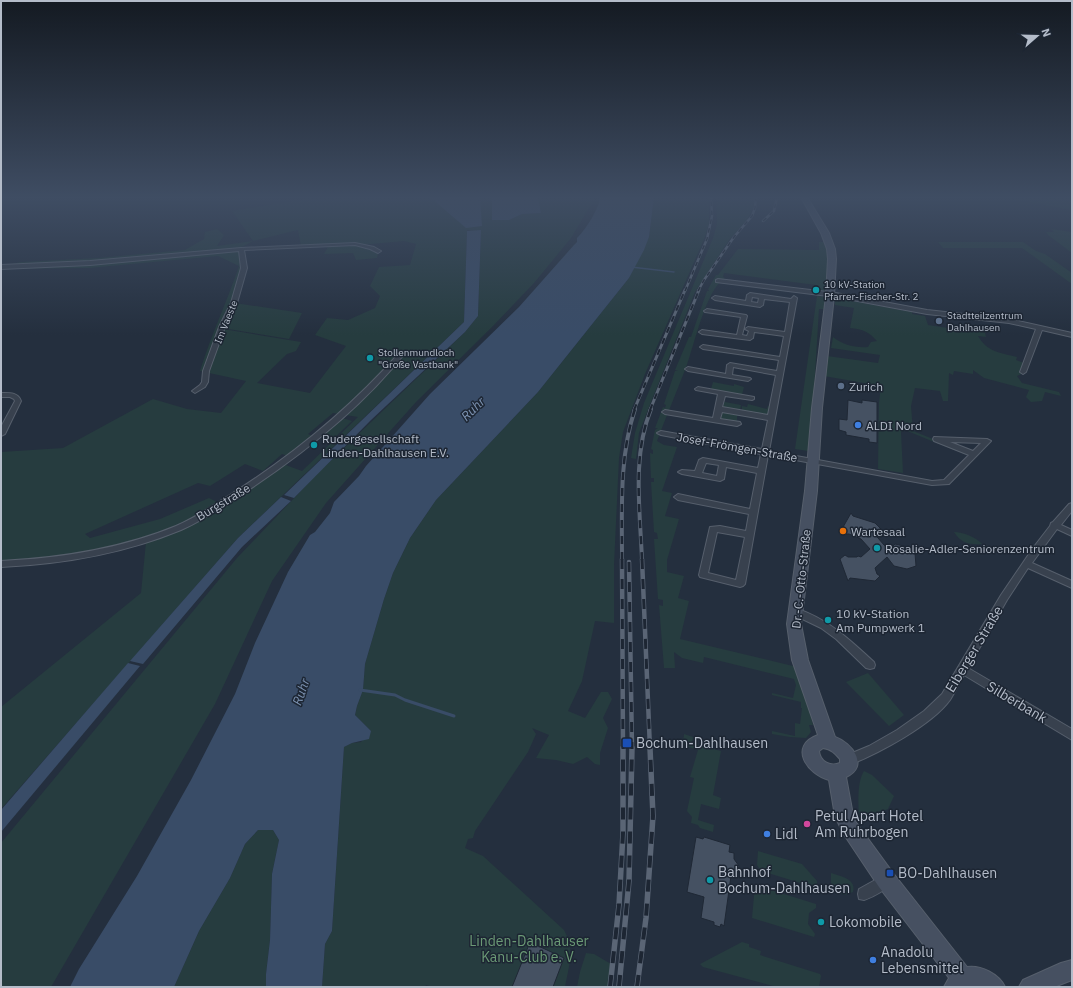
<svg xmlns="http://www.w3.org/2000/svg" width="1073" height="988" font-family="'IBM Plex Sans',sans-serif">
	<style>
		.green { fill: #263c3f; fill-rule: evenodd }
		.water { fill: #394c67 }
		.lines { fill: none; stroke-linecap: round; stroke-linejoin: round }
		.stream-far1 { stroke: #394c67; stroke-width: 1.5 }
		.stream { stroke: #394c67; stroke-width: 3 }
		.building { fill: #455162; stroke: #1f2835 }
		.street-casing { stroke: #565f6c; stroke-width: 2 }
		.secondary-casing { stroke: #565f6c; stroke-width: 2 }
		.street { fill: #38414e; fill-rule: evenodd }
		.secondary { fill: #465061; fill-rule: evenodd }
		.rail-far4-casing { stroke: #5a6575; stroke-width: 2.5 }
		.rail-far3-casing { stroke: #5a6575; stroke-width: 3 }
		.rail-far2-casing { stroke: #5a6575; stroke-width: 4 }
		.rail-far1-casing { stroke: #5a6575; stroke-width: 4.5 }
		.rail-casing { stroke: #5a6575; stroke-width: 5.5 }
		.rail-far4 { stroke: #1d2633; stroke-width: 1.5; stroke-dasharray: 4.5; stroke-linecap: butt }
		.rail-far3 { stroke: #1d2633; stroke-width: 2; stroke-dasharray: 6; stroke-linecap: butt }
		.rail-far2 { stroke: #1d2633; stroke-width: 2.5; stroke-dasharray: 8; stroke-linecap: butt }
		.rail-far1 { stroke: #1d2633; stroke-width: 3; stroke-dasharray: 10; stroke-linecap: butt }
		.rail { stroke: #1d2633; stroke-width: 4; stroke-dasharray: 12; stroke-linecap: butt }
		.culture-dot { fill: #0f9aa8; stroke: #1d2633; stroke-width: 1.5 }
		.service-dot { fill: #5c6f8a; stroke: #1d2633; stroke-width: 1.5 }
		.shop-dot { fill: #3f7fe0; stroke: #1d2633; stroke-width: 1.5 }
		.food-dot { fill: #e8710a; stroke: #1d2633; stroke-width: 1.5 }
		.transit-dot { fill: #1a4fb4; stroke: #1d2633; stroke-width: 1.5 }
		.hotel-dot { fill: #d1479c; stroke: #1d2633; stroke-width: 1.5 }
		.labels { text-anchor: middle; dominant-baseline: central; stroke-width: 3; stroke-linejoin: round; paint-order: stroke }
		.far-poi-label { font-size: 10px; fill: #b4bcc9; stroke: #1d2633; text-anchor: start }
		.far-street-label { font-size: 10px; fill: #b4bcc9; stroke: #1d2633 }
		.poi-label { font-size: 12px; fill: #b4bcc9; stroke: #1d2633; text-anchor: start }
		.street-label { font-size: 12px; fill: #b4bcc9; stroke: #1d2633 }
		.water-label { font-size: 13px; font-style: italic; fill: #7c92b1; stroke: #1d2633 }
		.near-street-label { font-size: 14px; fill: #b4bcc9; stroke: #1d2633 }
		.near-poi-label { font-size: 14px; fill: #b4bcc9; stroke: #1d2633; text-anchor: start }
		.near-park-label { font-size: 14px; fill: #6b9a76; stroke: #1d2633 }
	</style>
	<rect width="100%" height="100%" fill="#242f3e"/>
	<g class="green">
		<path d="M305,197h187v23h17l13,-6 19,-1 -3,-16h56l-1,4 -22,37 -37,45 -42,44 -76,75 -90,101 -54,78 -57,123 -164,283h-50v-144l236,-285 83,-87 145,-139 13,-16 3,-85 -14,-1 -3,92 -226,216 -237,271v-102l140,-114 5,-51 -68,14 -77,5v-109l62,-4 90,-49 34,10 34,4 25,-32 -46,-10c11,-36 27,-69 39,-105l-21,-10 -129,12 -88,1v-3l20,-4 77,-4 87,-8 19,-11 1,-7 12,-3 7,6 -7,11 36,-5 -21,-30 74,-12zM298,230l3,16 28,-1 -5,9 29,-1 3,7 21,-2 1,-4 -8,-6 -10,-3 44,-4 12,3 -6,21 -31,2 -9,19 10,10 -5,12 -27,12 -21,-2 -12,17 31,11 -36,47 -53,-10 30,-29 9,-3 5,-9 -78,-13 21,-64 -4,-17 13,-7zM333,413l25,4 -56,54 -19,-7 -64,39 -10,-5 -49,21 -70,19 -5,-4 113,-51 12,3 35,-22 18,7 19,-17 6,2 24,-20 -4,-2z"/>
		<path d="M654,197h55v26l-4,14 -60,137 -22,58 -4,26 -5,107v58l-19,-2 -13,60 -14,30 17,7 16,-26h7l4,7 -9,19 5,10 -8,25v12l-5,-1 -8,-7 -14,7 -17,-4 -20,-2 13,-23 -17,-7 4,6 -8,18 -53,79 -2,7 -5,1 -3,9 18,8 81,74c11,20 5,35 1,57h-133l-6,-2 -1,2h-103l3,-43 7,-13 12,-184 8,-4 9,-1 10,-11 -16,-16 2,-9 6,-16 2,-26 19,-65 9,-26 17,-35 26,-38 102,-108 91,-114 20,-41z"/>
		<path d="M716,197h38v9l-7,14 -18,20 -34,52 -46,115 -10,26 -3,26 -5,-1 4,-25 9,-30 69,-165 4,-14z"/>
		<path d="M1003,197h69v13z"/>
		<path d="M1051,229l21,3v21l-24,-18 -2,-3h8z"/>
		<path d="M819,242h7l2,9 -2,42 -11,-1 1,-7 -92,-12 -1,4 2,1c-20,12 -31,70 -40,92 -9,23 -19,47 -28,71l7,4 13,2 -15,44 10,2 -7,23 14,3 -12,41v12l17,4 -6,22 11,3 -9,38 117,28 9,29 7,29h-4l2,7 -5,6 -16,-1 -18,-3v-3l23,5v-13l5,1 2,-16h-1v-6l-29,-7v-2l21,5 3,-13 -2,-6 -90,-22 -1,6 -21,-5 -8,-6 1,16h-11l-5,-63 4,1v-6l-5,-1 -4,-60h4l-1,-6 -3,-1 -3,-50h3v-4h-3l-1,-25 3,1v-4l-2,-1 4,-19 3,-2h-3l8,-21 2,1 1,-3 -2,-1 11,-33h3l-3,-1 14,-33h2l16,-46h2l-1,-2 8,-14h2l20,-26 81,1z"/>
		<path d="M938,242h85l13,9 9,3 27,19v11l-50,-36h-79z"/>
		<path d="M817,296l6,1 2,3v9h-6l-6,98 -5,44 -13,-2z"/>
		<path d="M835,298l77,14v2l13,2 3,9 20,3 2,2 31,1 4,2 1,4 -8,-1c9,16 23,17 39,21l-1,3 8,3 -3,11 -4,2 5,7 37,9 2,4 -16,-4 -3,9 -11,1 -5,-5 3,-7 -45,-12 -11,-8v4l-19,-3 -1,4 -4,-2 -1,28h-5l-3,-10 -25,-3 -4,18 2,25 20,8 1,3 -29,-12 -4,2 2,41 -25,-4 1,-67 2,-16 -57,-10 3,-20 51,7 2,-8 -49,-7 2,-11c10,8 22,11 35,10l3,-5 6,-1c-8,-9 -14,-12 -27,-13l4,-20 -19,-3z"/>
		<path d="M235,303l67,10 -13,26 -67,-11z"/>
		<path d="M713,382l21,4v-2l10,3 -2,8 -31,-6z"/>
		<path d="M725,402l16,3 -2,10 -2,1v8l-17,-4 2,-17z"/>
		<path d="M748,404l19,5 1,-3 3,1 -2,9 -27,-5v-5l5,1z"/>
		<path d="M339,417l13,4 -20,19 -14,-4z"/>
		<path d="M954,532c9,0 22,5 28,12 -13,1 -21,-1 -28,-12z"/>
		<path d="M868,673l36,42 -15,11 -43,-44z"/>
		<path d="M684,734l9,3 -1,6 29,8 -8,44 8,3 -2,11 -18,-5 -3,16 16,5 -1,7 -13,-4 -2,-3 -7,-2 1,-6 -5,-6 7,-33 -4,-1 8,-27 -15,-5z"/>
		<path d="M864,771l8,4 22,21 -6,13 -29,12c0,-15 -3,-37 5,-50z"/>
		<path d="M258,830h15l6,10 -7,34 -2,66 -4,34v13h-92l25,-56 31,-53 15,-34z"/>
		<path d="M758,851l44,13 15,17v7l-56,-17 -4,-6z"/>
		<path d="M831,873c9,3 26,6 22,19l-8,3 -14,-4z"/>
		<path d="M755,885l61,19v4l-7,5 -1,11 7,10 -1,3 -62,-19z"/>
		<path d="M742,942l7,2v3l12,4 -1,4 60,19 1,2 -2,11h-42l-74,-20 -3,-3z"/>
		<path d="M586,953l8,1 17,10 -3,23h-31l3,-15z"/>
	</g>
	<g class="water">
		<path d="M430,197h50l2,29 -16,2z"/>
		<path d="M492,197h46l3,16 -19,1 -13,6h-17z"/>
		<path d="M600,197h54l-5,40 -5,13 -15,28 -91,114 -102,108 -26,38 -17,35 -9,26 -19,65 -2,26 -6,16 -2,9 16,16 -2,8 -17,4 -8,4 -12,184 -7,13 -3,43h-56v-13l4,-34 2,-66 7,-34 -6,-10h-15l-13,14 -15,34 -31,53 -25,56h-104l9,-18 58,-93 54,-96 44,-86 20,-51 33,-71 22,-37 5,-3 15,-19 4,-11 25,-26 7,-10 64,-72 89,-87 55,-62 3,-3v-4c9,-9 22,-29 23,-41z"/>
		<path d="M481,230l-3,86 -13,16 -94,88 -77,78 -10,-3 180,-173 3,-91z"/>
		<path d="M281,497l10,4 -49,46 -99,117 -13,-3 108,-123z"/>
		<path d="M128,663l12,3 -139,166v-22z"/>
	</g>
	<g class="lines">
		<path class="stream-far1" d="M631,267l43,5"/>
		<path class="stream" d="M360,690l35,5 10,5 49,16"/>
	</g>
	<g class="building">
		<path d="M848,400l14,3v-3l15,2v41l-8,-1v-3l-23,-4v-3l-7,-2v-11l8,1z"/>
		<path d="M851,513l2,3 22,7 6,6 -9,2 12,14 6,4 5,-5 13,3 7,6 1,13 -9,3 -13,-3 -7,-9 -12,11 2,6 3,2 -5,5 -25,-3 -2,3 -8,-22 5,-4 3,2h9l1,-1 3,1 9,-8 -9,-10 -12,-5h-3l-4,-5z"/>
		<path d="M696,837l7,2 1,-2 26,8 -1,7 5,1v6l5,7 -1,7 -7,3 -7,50 -3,-2 -1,3 -6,-2v-3l-13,-4 3,-21 -17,-5z"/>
		<path d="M530,942l34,16 -11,29h-41z"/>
	</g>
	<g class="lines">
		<g class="street-casing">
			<g id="street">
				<path d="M355,243l19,4 7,4 -3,2 -8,-4 -15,-4 -111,5 3,18 -10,35 -12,24 -16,44 -1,11 -3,5 -10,6 -3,-2 8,-6 2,-3 1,-11 16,-44 12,-24 10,-35 -2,-17 -149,14 -89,4v-4l89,-4 151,-13z"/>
				<path d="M718,279l118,14 91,17 82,9 63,14v4l-30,-7 -16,42 -3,2 -3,-2 16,-43 -27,-6 -82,-9 -91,-17 -120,-15v-2z"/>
				<path d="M750,293l41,6 3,-3 3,2 -28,153 163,30 12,-1 25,-25 -35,-14 -1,-2 1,-2 53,2 4,2 -42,43 -17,1 -164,-30 -23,129 -2,2 -3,1 -40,-10 -1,-2 11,-48 10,-1 26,5 3,-17 -71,-14 -4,-3 4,-3 72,15 7,-36 -31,-6 -2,12 -4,2 -38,-7 -4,-2 4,-2 13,1 4,-11 4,-2 55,10 3,-14 -100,-19 -4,-2 4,-2 101,18 6,-29 -46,-8 -2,7 20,3 1,2 -4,2 -72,-12 -3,-2 3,-2 48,8 5,-24 -22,-4 -1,-1 3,-2 56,10v2l-2,1 -27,-4 -3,11 46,8 8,-40 -43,-8 -1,8 18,3 1,1 -3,2 -60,-10 -3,-2 3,-2 38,7 1,-9 3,-2 47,8 2,-11 -76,-11 -3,-2 3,-2 77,12 4,-21 -30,-4 -1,6 -3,2 -48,-6 -3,-2 3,-2 35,5 4,-18 -36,-5 -1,-1 3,-2 39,6 1,1 -5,19 5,1 2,-5 -4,-2 3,-2 37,5 5,-30 -26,-3 -1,6 -3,2 -45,-7 -3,-2 3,-2 31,5 1,-6zM752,297l7,1 -1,5 -7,-1zM950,442l31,1 -8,8zM706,463l13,2 -2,11 -15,-3zM717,532l28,5 -9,43 -28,-7z"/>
				<path d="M402,351l3,2c-43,55 -106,104 -164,142 -19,12 -39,26 -60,35 -58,24 -118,34 -180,37v-6c60,-3 119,-12 175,-35 21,-9 41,-23 60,-35 61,-39 116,-85 164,-139z"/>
				<path d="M1,393c8,0 17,-1 20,8l-16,33 -4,2v-9l14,-26 -1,-2 -4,-2h-9z"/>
				<path d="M1072,503v8l-11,14 11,5v6l-15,-7 -25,34 40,18v7l-44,-20 -21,32 -39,68 104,61v11l-108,-65c-5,8 -9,17 -14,25 -18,25 -72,54 -101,65l-4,-1 -2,-4 2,-4 24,-10 28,-16 27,-19 18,-17 59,-99 32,-47 17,-22 1,-3 2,-1 16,-18z"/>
				<path d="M795,608c33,11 54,31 79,54l1,3 -1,3 -4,1 -4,-1 -30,-29 -15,-11 -29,-14 -2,-2 2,-2z"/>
				<path d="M886,874l5,1 1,5c-3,9 -19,17 -28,20l-5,-1 -1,-5 1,-5z"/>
			</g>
		</g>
		<g class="secondary-casing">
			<g id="secondary">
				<path d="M801,197h6l22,36 6,16 1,10 -2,37 -12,112 -5,83 -16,133 7,36 27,77c17,6 35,29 11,40l7,38 2,6 38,52 74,94c14,-2 32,7 38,20h-61l5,-9 -70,-91 -36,-54 -8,-17 -6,-36c-22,-6 -41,-34 -11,-45l-26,-75 -5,-36 18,-133 7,-83 14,-112 2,-37 -1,-10 -6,-16zM823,748c8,1 12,5 17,11v4c-9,4 -20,-1 -21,-12z"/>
				<path d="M1072,960v20l-18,7h-35l4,-7 38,-17z"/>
			</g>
		</g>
		<use href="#street" class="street"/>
		<use href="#secondary" class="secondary"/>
		<g class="rail-far4-casing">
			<g id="rail-far4">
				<path d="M763,221l11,-10 3,-14"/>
				<path d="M685,291l22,-52 5,-23 -1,-19"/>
				<path d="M698,291l6,-11 30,-43 18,-21 3,-8 1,-11"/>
			</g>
		</g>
		<g class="rail-far3-casing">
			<g id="rail-far3">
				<path d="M634,410l51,-120"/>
				<path d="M650,410l49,-120"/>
			</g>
		</g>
		<g class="rail-far2-casing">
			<g id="rail-far2">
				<path d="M622,560c0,-51 -3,-103 13,-151"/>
				<path d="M642,560c-2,-50 -10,-104 9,-151"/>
			</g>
		</g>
		<g class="rail-far1-casing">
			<g id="rail-far1">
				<path d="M622,559l1,190"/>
				<path d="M642,559l8,190"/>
				<path d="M629,562l3,187"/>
			</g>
		</g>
		<g class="rail-casing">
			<g id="rail">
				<path d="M610,987l9,-82 4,-72v-85"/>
				<path d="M619,987l10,-106 3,-133"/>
				<path d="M637,987l9,-69 7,-102 -3,-68"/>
			</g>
		</g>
		<use href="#rail-far4" class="rail-far4"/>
		<use href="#rail-far3" class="rail-far3"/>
		<use href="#rail-far2" class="rail-far2"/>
		<use href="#rail-far1" class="rail-far1"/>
		<use href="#rail" class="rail"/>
	</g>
	<linearGradient id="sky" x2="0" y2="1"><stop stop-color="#141a22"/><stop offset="0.59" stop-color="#3f4d63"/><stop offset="1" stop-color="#3f4d63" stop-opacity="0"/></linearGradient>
	<rect width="1073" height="335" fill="url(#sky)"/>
	<g class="culture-dot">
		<circle cx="816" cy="290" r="4"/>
		<circle cx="370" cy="358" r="4"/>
		<circle cx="314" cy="445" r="4"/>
		<circle cx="877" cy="548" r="4"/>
		<circle cx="828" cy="620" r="4"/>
		<circle cx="710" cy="880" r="4"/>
		<circle cx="821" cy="922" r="4"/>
	</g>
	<g class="service-dot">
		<circle cx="939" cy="321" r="4"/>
		<circle cx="841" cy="386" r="4"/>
	</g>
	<g class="shop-dot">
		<circle cx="858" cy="425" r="4"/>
		<circle cx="767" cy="834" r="4"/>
		<circle cx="873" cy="960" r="4"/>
	</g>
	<circle class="food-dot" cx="843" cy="531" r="4"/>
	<g class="transit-dot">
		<rect x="622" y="738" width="10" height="10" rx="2"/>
		<rect x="886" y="869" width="8" height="8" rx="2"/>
	</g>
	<circle class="hotel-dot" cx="807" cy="824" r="4"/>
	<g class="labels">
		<g class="far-poi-label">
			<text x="824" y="284">10 kV-Station<tspan x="824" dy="12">Pfarrer-Fischer-Str. 2</tspan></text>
			<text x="947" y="315">Stadtteilzentrum<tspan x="947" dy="12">Dahlhausen</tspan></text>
			<text x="378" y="352">Stollenmundloch<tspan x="378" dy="12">"Große Vastbank"</tspan></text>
		</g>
		<g class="far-street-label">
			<text transform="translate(226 322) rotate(-68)">Im Vaeste</text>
		</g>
		<g class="poi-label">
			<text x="849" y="386">Zurich</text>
			<text x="866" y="425">ALDI Nord</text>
			<text x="322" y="438">Rudergesellschaft<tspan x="322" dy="14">Linden-Dahlhausen E.V.</tspan></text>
			<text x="851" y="531">Wartesaal</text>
			<text x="885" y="548">Rosalie-Adler-Seniorenzentrum</text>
			<text x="836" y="613">10 kV-Station<tspan x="836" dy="14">Am Pumpwerk 1</tspan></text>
		</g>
		<g class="street-label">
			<text transform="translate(737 447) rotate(10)">Josef-Frömgen-Straße</text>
			<text transform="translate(223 502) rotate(-31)">Burgstraße</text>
			<text transform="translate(801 579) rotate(-84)">Dr.-C.-Otto-Straße</text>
		</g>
		<g class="water-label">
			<text transform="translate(473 409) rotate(-45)">Ruhr</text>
			<text transform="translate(301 692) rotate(-71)">Ruhr</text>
		</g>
		<g class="near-street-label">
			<text transform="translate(974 649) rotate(-59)">Eiberger Straße</text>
			<text transform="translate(1017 702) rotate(31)">Silberbank</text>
		</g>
		<g class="near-poi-label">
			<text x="636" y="743">Bochum-Dahlhausen</text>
			<text x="815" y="816">Petul Apart Hotel<tspan x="815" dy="16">Am Ruhrbogen</tspan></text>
			<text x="775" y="834">Lidl</text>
			<text x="718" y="872">Bahnhof<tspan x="718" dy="16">Bochum-Dahlhausen</tspan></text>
			<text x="898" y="873">BO-Dahlhausen</text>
			<text x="829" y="922">Lokomobile</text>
			<text x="881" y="952">Anadolu<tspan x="881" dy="16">Lebensmittel</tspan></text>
		</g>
		<g class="near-park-label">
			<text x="529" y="941">Linden-Dahlhauser<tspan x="529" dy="16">Kanu-Club e. V.</tspan></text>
		</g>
	</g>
	<rect width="1073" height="988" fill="none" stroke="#b4bcc9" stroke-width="4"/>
	<g transform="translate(1037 36) rotate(70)" stroke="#1d2633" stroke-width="3" paint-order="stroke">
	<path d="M0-3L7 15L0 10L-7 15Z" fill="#b4bcc9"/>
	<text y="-6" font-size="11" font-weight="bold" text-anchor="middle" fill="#b4bcc9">N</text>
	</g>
</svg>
